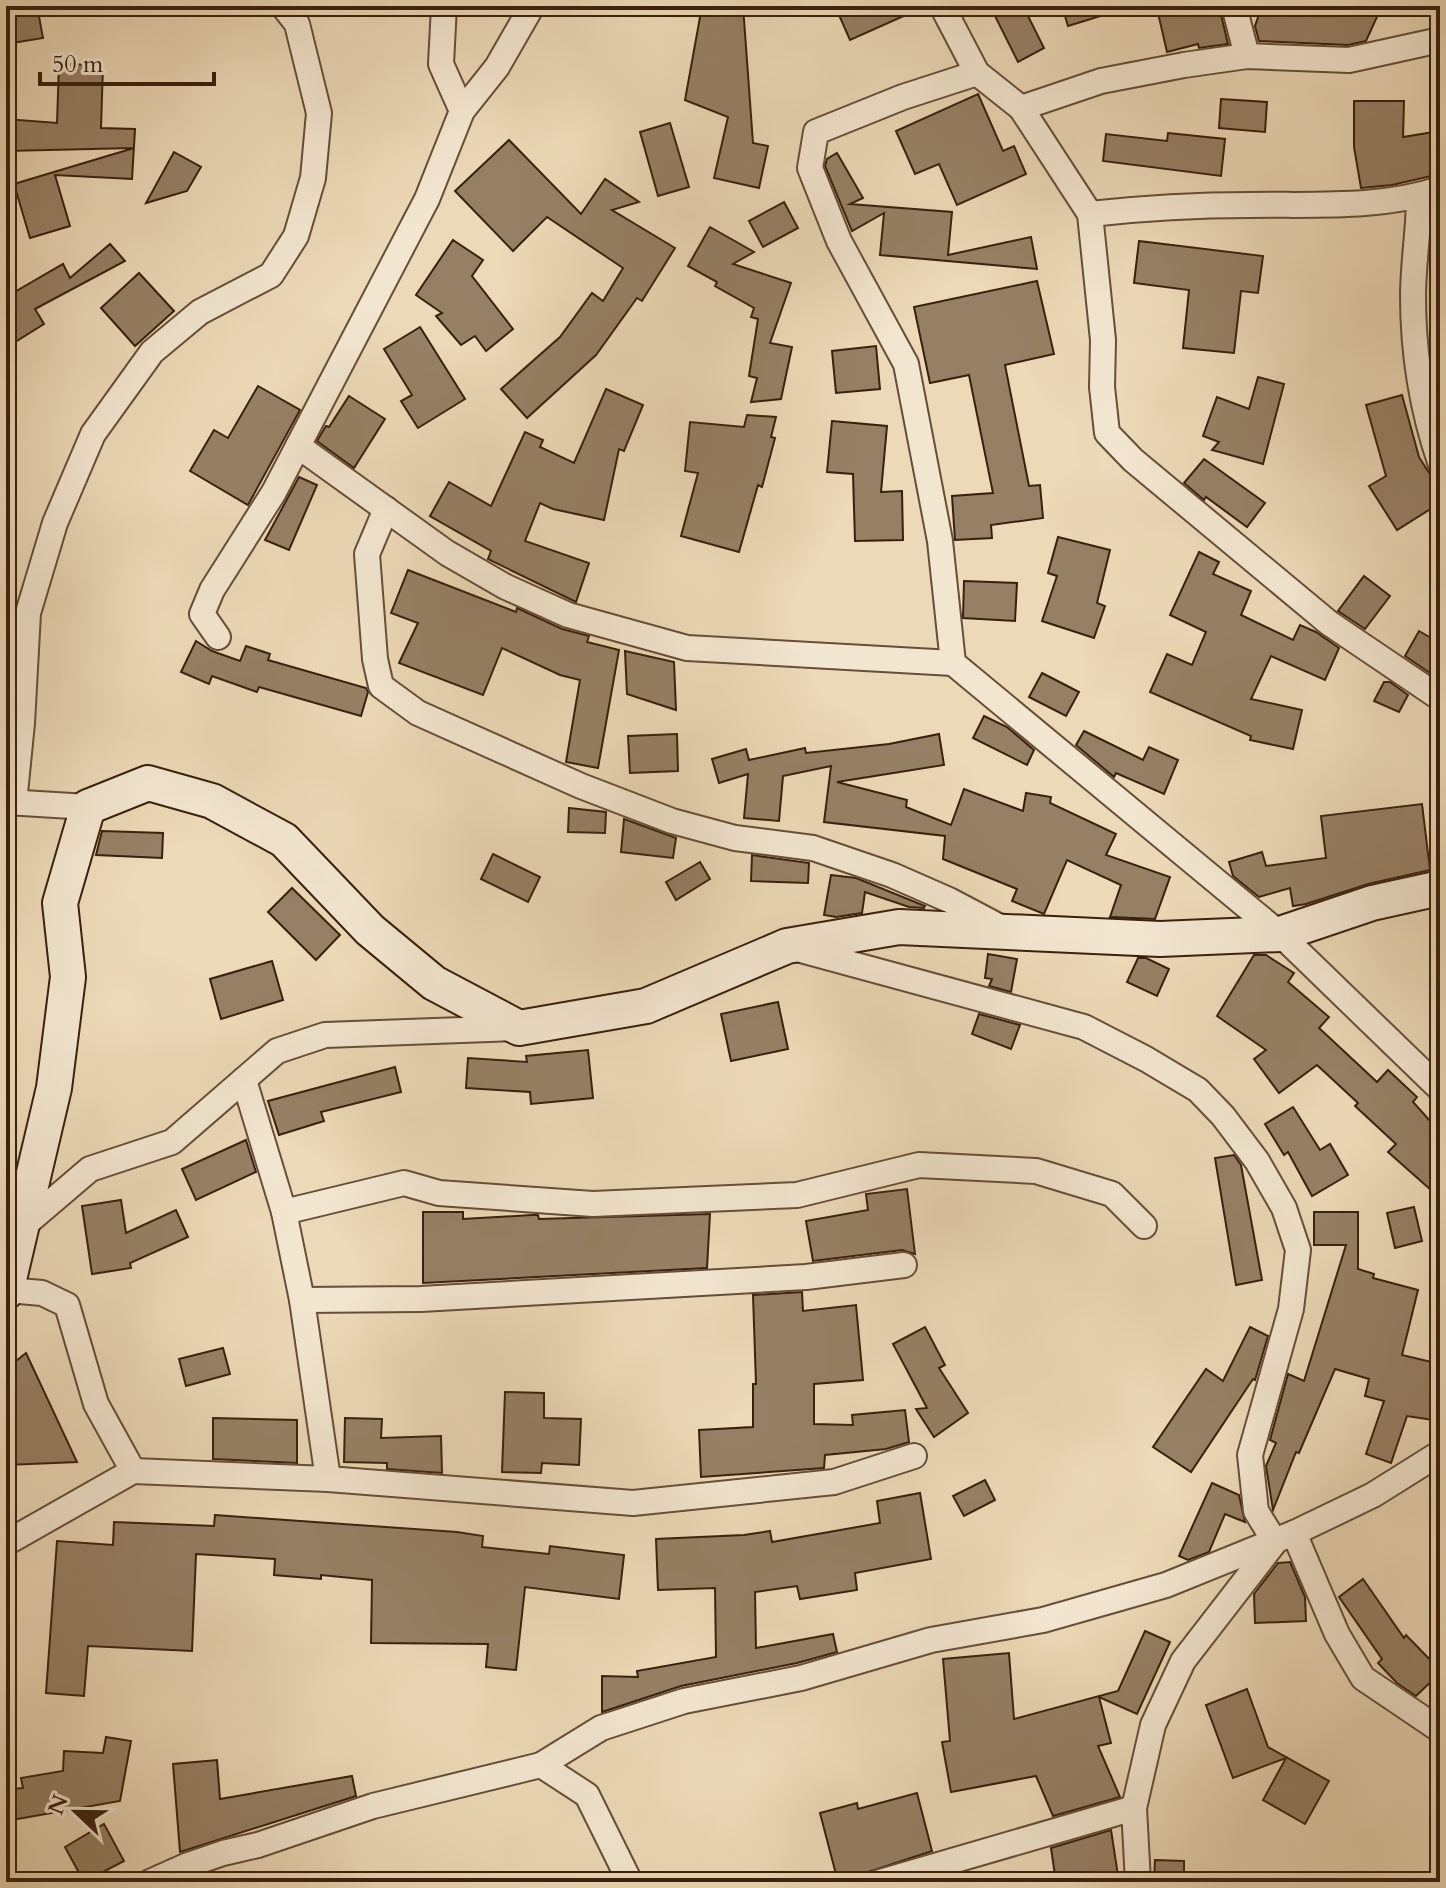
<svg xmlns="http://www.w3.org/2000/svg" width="1446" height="1888" font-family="Cardo,serif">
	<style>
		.building { fill: #968065; stroke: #39200d; stroke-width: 2 }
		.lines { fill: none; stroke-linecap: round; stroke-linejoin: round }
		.street-casing { stroke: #664e38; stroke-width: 28 }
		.secondary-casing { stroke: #39200d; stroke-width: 38 }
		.street { stroke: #f3e6d0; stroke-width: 24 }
		.secondary { stroke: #f3e6d0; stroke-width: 34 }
	</style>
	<rect width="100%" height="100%" fill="#ecd9b7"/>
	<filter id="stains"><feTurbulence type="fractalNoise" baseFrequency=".0025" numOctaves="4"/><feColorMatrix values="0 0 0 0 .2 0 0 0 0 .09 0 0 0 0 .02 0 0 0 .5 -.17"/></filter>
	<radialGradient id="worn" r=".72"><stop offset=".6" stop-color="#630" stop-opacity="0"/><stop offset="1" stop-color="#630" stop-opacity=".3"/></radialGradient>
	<g class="building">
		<path d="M6,6h31l6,32 -37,6z"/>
		<path d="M702,6h41l10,137 15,3 -9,42 -45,-10 14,-61 -43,-17z"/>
		<path d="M835,6h91l-76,34z"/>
		<path d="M990,6h33l21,42 -26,14z"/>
		<path d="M1062,6h57l1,4 -52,16z"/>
		<path d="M1188,6h31l9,38 -29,4 -1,-4 -31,8 -9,-39z"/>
		<path d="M1262,6h120l-16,35 -18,4 -89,-4 -4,-15z"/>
		<path d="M59,64l44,1 -2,63 34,1 -3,50 -77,-4 15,51 -40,12 -16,-54 120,-36 -128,3v-32l51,4z"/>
		<path d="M978,94l25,57 11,-5 12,28 -69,31 -18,-41 -24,10 -19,-43z"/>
		<path d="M1221,99l46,3 -2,30 -46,-4z"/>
		<path d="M1354,101h50l-1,36 37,-6v43l-48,11 -31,3 -7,-41z"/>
		<path d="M670,123l19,64 -31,9 -18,-64z"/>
		<path d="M1168,133l57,6 -4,37 -118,-15 3,-27 61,7z"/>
		<path d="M509,140l72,74 24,-35 34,23 -27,8 63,38 -33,53 -5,-3 -41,57 -69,63 -26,-29 59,-52 32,-44 11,8 20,-33 -76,-51 -34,34 -58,-60z"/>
		<path d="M174,152l27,15 -14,24 -41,12z"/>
		<path d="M837,153l26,45 -13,6 102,8 -4,43 83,-18 6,32 -157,-14 4,-42 -32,18 -27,-65 2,-7z"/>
		<path d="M784,202l14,26 -35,19 -14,-26z"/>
		<path d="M710,227l44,25 -21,12 58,19 -21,60 22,4 -11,52 -30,3 6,-24 -8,-2 9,-57 -7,-2 3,-9 -39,-22 2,-4 -29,-16z"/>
		<path d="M453,240l30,20 -11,16 41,53 -27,22 -11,-15 -14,9 -25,-29 6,-3 -26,-18z"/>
		<path d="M1139,241l124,15 -5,37 -17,-2 -7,62 -51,-5 6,-58 -55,-7z"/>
		<path d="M110,244l15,17 -90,48 9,15 -29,18 -9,-15v-30l57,-33 7,14z"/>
		<path d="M139,273l35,38 -39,35 -34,-38z"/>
		<path d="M1037,281l17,73 -49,11 24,121 11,-1 3,33 -52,7 1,13 -37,2 -3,-44 41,-3 -24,-118 -39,8 -16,-76z"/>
		<path d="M420,327l45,72 -47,29 -17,-27 11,-6 -28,-46z"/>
		<path d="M876,346l4,43 -44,4 -4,-42z"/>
		<path d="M1258,377l26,7 -21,80 -51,-14 7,-8 -16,-6 14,-39 32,12z"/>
		<path d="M258,386l42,24 -52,95 -58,-34 24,-41 14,8z"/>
		<path d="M606,389l37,16 -19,46 -5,-2 -15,71 -51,-11 -13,-6 -15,38 64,22 -13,39 -88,-43 3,-8 -61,-35 19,-34 42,24 34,-74 18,8 -3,7 34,16z"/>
		<path d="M1402,395l17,62 21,33v13l-43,27 -28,-44 17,-10 -20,-71z"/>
		<path d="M349,396l36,23 -31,49 -37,-27 9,-15 3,1z"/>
		<path d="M747,415l29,2 -5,20 4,1 -13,49 -4,-2 -19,67 -58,-16 17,-63 -13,-2 5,-49 54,5z"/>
		<path d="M832,421l55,5 -6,66 21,-1 1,49 -48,1 -2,-67 -26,-2z"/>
		<path d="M1204,459l61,44 -18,24 -41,-30 -2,3 -20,-17z"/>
		<path d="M299,477l18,8 -28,65 -24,-10z"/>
		<path d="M1058,537l52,13 -13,53 8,3 -11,32 -52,-17 15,-45 -9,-3z"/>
		<path d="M1199,552l20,10 -6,12 38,17 -10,24 52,25 7,-15 16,7 23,16 -14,32 -54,-24 -20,43 51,11 -9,39 -43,-9 1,-4 -101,-44 17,-38 25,11 14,-33 -36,-17z"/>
		<path d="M408,570l108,42 1,-4 45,21 27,7 -2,6 32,8 -21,118 -32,-6 14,-82 -20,-5 -58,-27 -19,47 -84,-32 19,-40 -27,-10z"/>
		<path d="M1364,576l26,20 -25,33 -27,-18z"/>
		<path d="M964,581l53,2 -2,38 -52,-3z"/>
		<path d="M1419,631l21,12v12l-10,18 -25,-17z"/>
		<path d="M196,641l16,10 28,10 6,-15 24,8 -2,6 98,28 2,4 -7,24 -102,-29 -2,5 -45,-16 -3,8 -28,-12z"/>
		<path d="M625,651l49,11 2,48 -49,-16z"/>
		<path d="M1042,673l37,19 -13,24 -37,-19z"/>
		<path d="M1384,682h6l18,13 -9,17 -25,-11z"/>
		<path d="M984,716l23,11 27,23 -7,15 -54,-27z"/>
		<path d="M1084,731l59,29 6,-13 29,13 -14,34 -48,-21 -2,4 -38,-32z"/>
		<path d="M677,734l1,37 -48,2 -2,-37z"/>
		<path d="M939,734l5,31 -107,17 70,18 -1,7 45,18 13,-36 59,22 3,-18 25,4 -1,6 66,31 -10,21 64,22 -15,42 -45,-2 11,-32 -54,-25 -23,54 -32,-13 5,-12 -74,-30 2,-23 -121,-14 7,-56 -48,10 -4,45 -35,-3 4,-44 -29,9 -7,-24 34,-10 3,11 56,-12 1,5 83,-9z"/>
		<path d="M1422,804l8,66 -62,14 -62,20 -13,2 -3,-18 -31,9 -26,-21 -4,-14 33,-10 4,14 60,-8 -5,-42z"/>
		<path d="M569,808l37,4 -1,21 -37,-1z"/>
		<path d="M624,819l52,19 -3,20 -52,-6z"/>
		<path d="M102,831l61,2 -1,25 -66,-3z"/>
		<path d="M493,854l47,23 -12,25 -47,-23z"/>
		<path d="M752,855l57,8 -1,20 -57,-2z"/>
		<path d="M700,862l10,17 -34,21 -10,-18z"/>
		<path d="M831,875l25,3 69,28 -1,2 -15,-1 -44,-15 -3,21 -26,4 -12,-2z"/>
		<path d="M292,888l48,47 -24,25 -48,-48z"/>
		<path d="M988,954l29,5 -6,33 -22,-6 3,-7 -7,-1z"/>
		<path d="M1254,955h12l28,18 -6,9 41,35 -10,11 58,54 11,-12 29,27 -4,5 27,30v66l-52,-46 8,-8 -41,-38 3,-3 -41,-38 -38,28 -25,-34 12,-9 -49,-34z"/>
		<path d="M1138,958h8l23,11 -12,27 -30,-14z"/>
		<path d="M272,961l11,39 -62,19 -11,-40z"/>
		<path d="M778,1002l10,47 -57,12 -10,-47z"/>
		<path d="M979,1014l41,11 -9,24 -39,-15z"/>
		<path d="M588,1050l5,48 -62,6 -1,-12 -64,-4 2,-30 59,4 -1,-6z"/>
		<path d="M395,1067l6,25 -80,20 3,9 -45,14 -11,-34z"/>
		<path d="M1293,1107l27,43 10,-6 18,31 -36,21 -24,-44 -4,3 -19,-31z"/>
		<path d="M246,1140l10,32 -60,28 -14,-31z"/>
		<path d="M1234,1155l7,10 21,115 -26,5 -21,-127z"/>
		<path d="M907,1189l8,65 -13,-4 -89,11 -7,-40 62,-11 -2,-16z"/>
		<path d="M121,1200l5,33 50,-23 12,27 -58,26 1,5 -39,6 -10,-68z"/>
		<path d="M1414,1207l8,34 -27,7 -8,-35z"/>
		<path d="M423,1212h40v7l69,-4h6l1,4 171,-5 -3,54 -284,15z"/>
		<path d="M1314,1212h44v57l16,5 -1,4 45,12 -16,65 38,9v57l-33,-5 -16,47 -25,-9 18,-53 -19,-5 4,-17 -34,-10 -36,84 -3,-1 -23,58 -7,-44 10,-23 -6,-3 18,-66 16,7 42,-136h-32z"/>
		<path d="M802,1292l1,19 53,-6 7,75 -49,4v40l39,1 -1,-10 53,-5 4,32 -23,7 -61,6 -1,13 -123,9 -2,-47 54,-3v-43h3l-3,-89z"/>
		<path d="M925,1327l20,38 -6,3 29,45 -34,24 -18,-28 11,-1 -34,-64z"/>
		<path d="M1250,1327l18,9 -13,44 -2,-1 -62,93 -38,-25 53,-78 17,12z"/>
		<path d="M223,1348l7,26 -44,12 -7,-27z"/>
		<path d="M26,1353l51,109 -71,3v-96z"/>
		<path d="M505,1392l39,1v25l37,1 -2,46 -37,-2 -1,10 -39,-1z"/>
		<path d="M213,1418l84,2v43l-84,-4z"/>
		<path d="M345,1418l37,1 -1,19 60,-2 1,37 -55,-4v-6l-43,-1z"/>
		<path d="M985,1480l10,20 -31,16 -11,-20z"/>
		<path d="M1212,1483l27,12 6,27 -20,-8 -16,38 -21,8 -9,-4z"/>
		<path d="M920,1493l11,66 -76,14 2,17 -57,9 -3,-13 -42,6 1,56 77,-14 4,18 -40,11 -116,23 -79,26v-36l36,1 -1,-6 79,-14 -1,-69 -57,2 -2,-51 88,-4 26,-4 2,11 108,-19 -3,-22z"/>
		<path d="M215,1515l242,17 26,4 -1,11 67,7 1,-8 74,9 -5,44 -94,-12 -9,83 -30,-3 2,-23 -117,-1 1,-63 -51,-5v4l-47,-4 1,-16 -79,-5 -4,97 -104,-5 -4,50 -38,-3 11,-152 56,4 1,-23 100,4z"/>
		<path d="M1290,1562l15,35 1,24 -51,2 -1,-29 24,-31z"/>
		<path d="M1363,1579l41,59 2,-3 34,35v3l-24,23 -19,-13 -19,-20 4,-4 -43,-62z"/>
		<path d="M1145,1631l25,11 -33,72 -38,-17 12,46 -13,3 22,51 -67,19 -17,-40 -85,16 -9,-50 8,-1 -7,-82 66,-6 5,66 104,-28z"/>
		<path d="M1247,1689l21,58 61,34 -24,43 -42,-24 23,-42 -53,20 -27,-73z"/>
		<path d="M106,1737l25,4 -11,60 -114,20v-31l17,-2 -2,-10 42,-7 1,-20 39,2z"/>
		<path d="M217,1760l3,39 132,-23 4,20 -176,56 -7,-88z"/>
		<path d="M917,1793l15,58 -94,31 -18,-69 37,-10 1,6z"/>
		<path d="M104,1824l20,37 -40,21 -19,-35z"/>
		<path d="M1111,1830l8,52h-63l-5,-34z"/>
		<path d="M1155,1860l29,1v21h-30z"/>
	</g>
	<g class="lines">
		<g class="street-casing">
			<g id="street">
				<path d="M444,6l-3,58 21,47"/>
				<path d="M942,6l35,67 44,35 69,106 13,126 -1,47 5,46 26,27 196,163 111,75"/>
				<path d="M1234,6l13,50"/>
				<path d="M977,73l-74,24 -87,35 -6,36 29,73 67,123 34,177 13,122 327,271 160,155"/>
				<path d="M1021,108l80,-27 83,-16 63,-9 102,4 91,-20"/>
				<path d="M1419,196c0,34 -6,67 -6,100 0,56 9,113 27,166"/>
				<path d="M1090,214c54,-6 107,-9 160,-9 63,-1 130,4 190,-16"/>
				<path d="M298,446l149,107 59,34 62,28 119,33 266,15"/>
				<path d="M386,509l-19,45 8,105 6,27 37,27 163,73 91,35 63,17 78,10 79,27 57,25 53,28"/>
				<path d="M218,637l-16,-23 10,-24 62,-98 153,-293 35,-88 35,-44 35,-61"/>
				<path d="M6,802l82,5"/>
				<path d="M14,803l8,-80 6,-110 27,-90 38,-89 59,-82 48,-40 71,-37 25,-39 17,-58 6,-65 -22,-89 -14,-18"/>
				<path d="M797,949l287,78 62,32 52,31 25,26 34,45 27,47 14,42 -7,59 -41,146 6,56 19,31 -92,119 -30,64 -19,83 4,74"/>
				<path d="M244,1080l40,132 18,88 26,179"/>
				<path d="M284,1212l120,-29 35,10 154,11 204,-9 122,-30 117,6 76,23 32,32"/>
				<path d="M22,1227l68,-58 82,-27 105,-91 48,-16 192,-7"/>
				<path d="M8,1290l34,3 25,12 29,99 37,67"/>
				<path d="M302,1300l119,-1 385,-22 98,-12"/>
				<path d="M1294,1533l43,101 26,44 77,52"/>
				<path d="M6,1543l127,-72 195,8 305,24 201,-21 80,-26"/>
				<path d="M541,1765l46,30 43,87"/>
				<path d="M150,1882l38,-17 35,-12 35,-8 115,-39 168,-41 60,-37 83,-27 117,-23 130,-38 112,-20 123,-35 128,-52 79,-38 67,-42"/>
				<path d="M880,1882l254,-74"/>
			</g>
		</g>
		<g class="secondary-casing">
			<path id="secondary" d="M6,1292l48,-204 14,-111 -8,-74 28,-96 60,-24 64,18 72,39 86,90 64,53 85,45 127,-22 141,-60 112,-19 261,12 120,-5 92,-31 68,-15"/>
		</g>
		<use href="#street" class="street"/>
		<use href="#secondary" class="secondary"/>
	</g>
	<rect width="1446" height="1888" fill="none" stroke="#ecd9b7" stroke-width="32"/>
	<rect x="8" y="8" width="1430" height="1872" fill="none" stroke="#39200d" stroke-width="4"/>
	<rect x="16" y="16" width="1414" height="1856" fill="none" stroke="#39200d" stroke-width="2"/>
	<g transform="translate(76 1812) rotate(292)" stroke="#f3e6d0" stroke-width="6" paint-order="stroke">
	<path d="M0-6L14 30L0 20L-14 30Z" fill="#39200d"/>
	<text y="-12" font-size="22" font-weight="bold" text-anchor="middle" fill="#39200d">N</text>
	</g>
	<path d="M40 72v12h174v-12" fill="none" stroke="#39200d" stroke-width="4"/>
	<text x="52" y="72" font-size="24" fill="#39200d" stroke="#f3e6d0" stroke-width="6" paint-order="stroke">50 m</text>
	<rect width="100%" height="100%" filter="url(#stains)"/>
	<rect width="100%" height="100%" fill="url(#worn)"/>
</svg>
